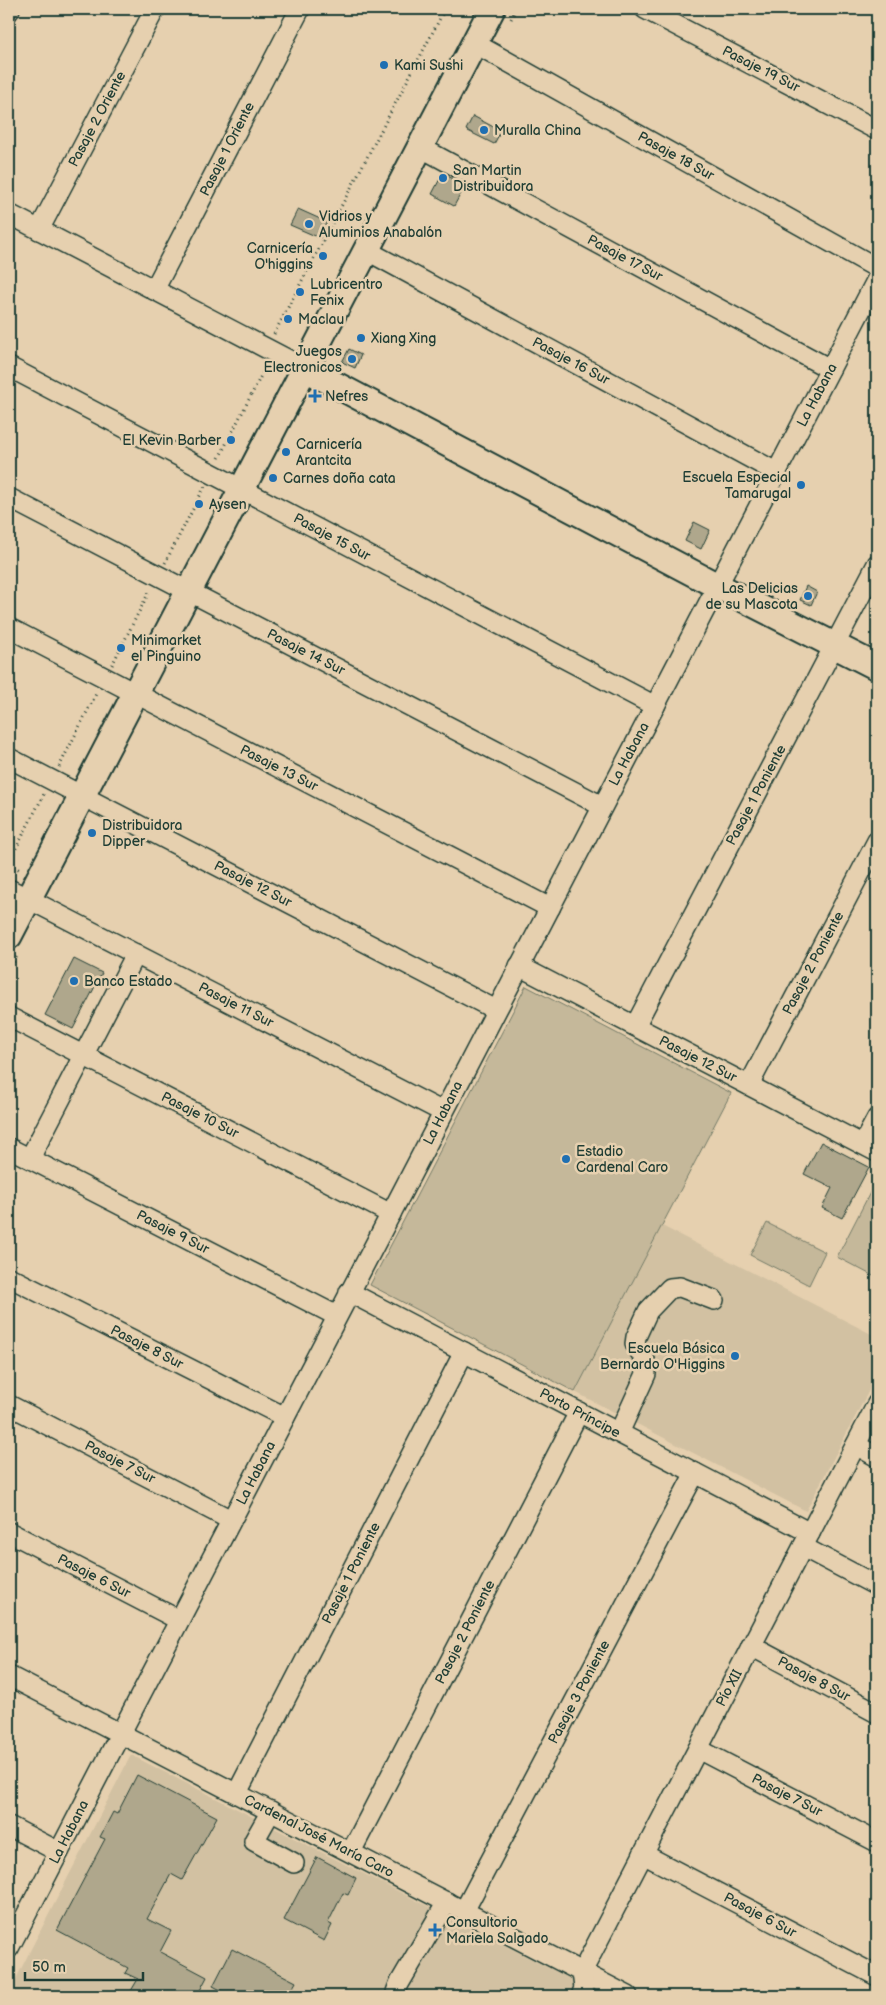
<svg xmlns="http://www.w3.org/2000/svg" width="886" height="2005" font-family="'Balsamiq Sans',sans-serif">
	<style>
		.built { fill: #d2c1a2 }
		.green { fill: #c5b89a; stroke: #727a67 }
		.building { fill: #afa78c; stroke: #1f3d34 }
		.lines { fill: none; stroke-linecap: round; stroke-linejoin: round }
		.minor-casing { stroke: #1f3d34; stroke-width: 22 }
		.major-casing { stroke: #1f3d34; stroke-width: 29 }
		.path { stroke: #1f3d34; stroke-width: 3; stroke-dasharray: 1 4; stroke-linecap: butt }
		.minor { stroke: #e6d0af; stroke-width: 19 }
		.major { stroke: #e6d0af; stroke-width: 25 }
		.poi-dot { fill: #1f6fb2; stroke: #e6d0af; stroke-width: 2 }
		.labels { text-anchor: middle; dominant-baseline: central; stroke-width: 5; stroke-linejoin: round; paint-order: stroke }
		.poi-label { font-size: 14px; fill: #1f3d34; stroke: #e6d0af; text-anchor: start }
		.street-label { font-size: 14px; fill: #1f3d34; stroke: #e6d0af }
	</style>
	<rect width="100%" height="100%" fill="#e6d0af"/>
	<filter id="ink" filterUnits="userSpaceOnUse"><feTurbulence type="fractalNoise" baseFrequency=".02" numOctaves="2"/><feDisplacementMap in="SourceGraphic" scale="10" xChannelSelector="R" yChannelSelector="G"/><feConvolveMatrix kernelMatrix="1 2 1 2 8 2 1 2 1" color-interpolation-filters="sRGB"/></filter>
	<g filter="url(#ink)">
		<g class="built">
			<path d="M662,1226l215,111v38l-71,136 -231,-119z"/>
			<path d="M131,1755l465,237 -3,4h-584v-3l23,-46z"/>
		</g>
		<g class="green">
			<path d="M526,986l205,107 -156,299 -205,-107z"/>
			<path d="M877,1179v99l-40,-21z"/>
			<path d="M767,1223l58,29 -16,33 -59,-30z"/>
		</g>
		<g class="building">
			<path d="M473,116l28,15 -7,13 -28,-14z"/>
			<path d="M443,173l22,13 -11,20 -22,-12z"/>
			<path d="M298,209l29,13 -7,16 -30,-13z"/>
			<path d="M349,349l12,6 -6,13 -13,-6z"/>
			<path d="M694,522l16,8 -9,19 -16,-8z"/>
			<path d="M806,586l11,6 -6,13 -11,-5z"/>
			<path d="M74,959l28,14 -29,56 -28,-14z"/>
			<path d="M821,1142l48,25 -27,51 -20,-10 10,-20 -28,-14z"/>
			<path d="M137,1775l80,42 -35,63 -11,-6 -24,45 24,12 -11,21 47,25 -10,19h-69l10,-17 -13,-6 3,-5 -71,-38 48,-91 -5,-2 13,-25 4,2z"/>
			<path d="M317,1857l39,21 -8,17 -5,-2 -15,30 4,2 -8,16 -40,-21z"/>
			<path d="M232,1949l64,33 -8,14h-56l-19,-10z"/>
		</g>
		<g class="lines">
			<g class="minor-casing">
				<g id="minor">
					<path d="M645,9l232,121"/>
					<path d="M9,11l1,-2"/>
					<path d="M474,43l403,225"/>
					<path d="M420,147l410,222"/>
					<path d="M9,214l295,154"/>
					<path d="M39,230l116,-221"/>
					<path d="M366,250l410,222"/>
					<path d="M154,290l146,-281"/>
					<path d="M9,367l646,339"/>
					<path d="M9,498l593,308"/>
					<path d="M9,628l541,280"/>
					<path d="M9,758l487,252"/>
					<path d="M9,889l434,223"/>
					<path d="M519,966l358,186"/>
					<path d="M9,1017l382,197"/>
					<path d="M635,1026l242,-462"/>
					<path d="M749,1085l128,-244"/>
					<path d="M863,1144l14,-26"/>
					<path d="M9,1148l328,168"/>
					<path d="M30,1158l106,-204"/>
					<path d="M9,1277l276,140"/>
					<path d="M349,1292l461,241"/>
					<path d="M9,1405l222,115"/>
					<path d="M619,1433l27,-59 -1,-14 -10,-16 1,-7 12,-26 22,-23 10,-1 34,13"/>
					<path d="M856,1445l21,12"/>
					<path d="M9,1532l170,88"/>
					<path d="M803,1547l74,39"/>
					<path d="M751,1646l126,67"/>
					<path d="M9,1676l619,320"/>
					<path d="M698,1749l179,93"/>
					<path d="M237,1793l227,-441"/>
					<path d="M271,1811l-17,30 40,22"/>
					<path d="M9,1826l50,26"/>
					<path d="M351,1852l228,-440"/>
					<path d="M643,1854l234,122"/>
					<path d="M464,1911l231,-438"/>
					<path d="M9,1948l868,-1669"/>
					<path d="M397,1996l-1,-4 3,-8 48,-82"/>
					<path d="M581,1996l3,-8 -2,-16 295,-568"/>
				</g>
			</g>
			<g class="major-casing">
				<g id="major">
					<path d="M304,368l402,212 171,87"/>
					<path d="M9,936l483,-927"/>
				</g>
			</g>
			<g class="path">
				<path d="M511,19l5,-10"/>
				<path d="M274,334l171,-325"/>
				<path d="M219,458l47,-92"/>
				<path d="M165,563l40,-77"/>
				<path d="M112,665l38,-75"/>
				<path d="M59,767l38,-75"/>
				<path d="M9,862l35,-68"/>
				<path d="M9,864l13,7"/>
				<path d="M9,971l9,-17"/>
			</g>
			<use href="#minor" class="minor"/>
			<use href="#major" class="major"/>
		</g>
	</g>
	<g class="poi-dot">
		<circle cx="384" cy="65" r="5"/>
		<circle cx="484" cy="130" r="5"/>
		<circle cx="443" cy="178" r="5"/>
		<circle cx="309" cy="224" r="5"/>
		<circle cx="323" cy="256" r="5"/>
		<circle cx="300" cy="292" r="5"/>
		<circle cx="288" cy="319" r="5"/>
		<circle cx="361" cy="338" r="5"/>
		<circle cx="352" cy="359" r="5"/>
		<path d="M312.5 388.5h5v5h5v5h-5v5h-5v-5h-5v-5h5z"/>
		<circle cx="231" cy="440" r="5"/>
		<circle cx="286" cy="452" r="5"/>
		<circle cx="273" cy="478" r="5"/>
		<circle cx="801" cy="485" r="5"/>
		<circle cx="199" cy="504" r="5"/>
		<circle cx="808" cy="596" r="5"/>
		<circle cx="121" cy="648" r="5"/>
		<circle cx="92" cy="833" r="5"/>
		<circle cx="74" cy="981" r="5"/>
		<circle cx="566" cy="1159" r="5"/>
		<circle cx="735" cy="1356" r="5"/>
		<path d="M432.5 1922.5h5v5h5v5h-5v5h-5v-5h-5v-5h5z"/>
	</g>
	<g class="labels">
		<g class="poi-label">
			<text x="394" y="65">Kami Sushi</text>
			<text x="494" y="130">Muralla China</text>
			<text x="453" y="170">San Martin<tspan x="453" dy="16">Distribuidora</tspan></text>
			<text x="319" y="216">Vidrios y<tspan x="319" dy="16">Aluminios Anabalón</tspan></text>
			<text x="313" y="248" text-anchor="end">Carnicería<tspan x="313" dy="16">O'higgins</tspan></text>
			<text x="310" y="284">Lubricentro<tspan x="310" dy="16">Fenix</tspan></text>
			<text x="298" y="319">Maclau</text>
			<text x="371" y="338">Xiang Xing</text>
			<text x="342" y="351" text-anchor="end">Juegos<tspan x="342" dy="16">Electronicos</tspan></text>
			<text x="325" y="396">Nefres</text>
			<text x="221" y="440" text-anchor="end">El Kevin Barber</text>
			<text x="296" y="444">Carnicería<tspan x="296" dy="16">Arantcita</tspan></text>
			<text x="791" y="477" text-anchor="end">Escuela Especial<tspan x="791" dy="16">Tamarugal</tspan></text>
			<text x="283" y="478">Carnes doña cata</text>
			<text x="209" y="504">Aysen</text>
			<text x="798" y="588" text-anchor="end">Las Delicias<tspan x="798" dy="16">de su Mascota</tspan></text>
			<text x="131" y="640">Minimarket<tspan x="131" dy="16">el Pinguino</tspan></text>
			<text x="102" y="825">Distribuidora<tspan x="102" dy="16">Dipper</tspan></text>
			<text x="84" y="981">Banco Estado</text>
			<text x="576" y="1151">Estadio<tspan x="576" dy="16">Cardenal Caro</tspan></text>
			<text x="725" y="1348" text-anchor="end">Escuela Básica<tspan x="725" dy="16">Bernardo O'Higgins</tspan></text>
			<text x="446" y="1922">Consultorio<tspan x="446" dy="16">Mariela Salgado</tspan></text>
		</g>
		<g class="street-label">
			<text transform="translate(761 69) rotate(27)">Pasaje 19 Sur</text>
			<text transform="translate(97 119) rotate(-62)">Pasaje 2 Oriente</text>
			<text transform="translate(227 149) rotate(-63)">Pasaje 1 Oriente</text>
			<text transform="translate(676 156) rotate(29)">Pasaje 18 Sur</text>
			<text transform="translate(625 258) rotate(28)">Pasaje 17 Sur</text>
			<text transform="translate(571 361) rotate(28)">Pasaje 16 Sur</text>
			<text transform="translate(817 395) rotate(-62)">La Habana</text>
			<text transform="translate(332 537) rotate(28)">Pasaje 15 Sur</text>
			<text transform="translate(306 652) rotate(27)">Pasaje 14 Sur</text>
			<text transform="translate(629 754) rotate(-62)">La Habana</text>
			<text transform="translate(279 768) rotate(27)">Pasaje 13 Sur</text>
			<text transform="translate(756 795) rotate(-62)">Pasaje 1 Poniente</text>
			<text transform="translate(253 884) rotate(27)">Pasaje 12 Sur</text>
			<text transform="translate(813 963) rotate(-62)">Pasaje 2 Poniente</text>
			<text transform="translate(236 1005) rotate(27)">Pasaje 11 Sur</text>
			<text transform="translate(698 1059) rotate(27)">Pasaje 12 Sur</text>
			<text transform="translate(443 1113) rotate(-63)">La Habana</text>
			<text transform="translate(200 1115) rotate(27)">Pasaje 10 Sur</text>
			<text transform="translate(173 1232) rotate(27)">Pasaje 9 Sur</text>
			<text transform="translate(147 1347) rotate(27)">Pasaje 8 Sur</text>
			<text transform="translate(580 1413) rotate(28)">Porto Príncipe</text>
			<text transform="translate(120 1462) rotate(27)">Pasaje 7 Sur</text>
			<text transform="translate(256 1473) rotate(-63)">La Habana</text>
			<text transform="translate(351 1573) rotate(-63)">Pasaje 1 Poniente</text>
			<text transform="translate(94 1576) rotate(27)">Pasaje 6 Sur</text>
			<text transform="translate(465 1632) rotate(-63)">Pasaje 2 Poniente</text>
			<text transform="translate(814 1679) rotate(28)">Pasaje 8 Sur</text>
			<text transform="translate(729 1688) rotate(-62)">Pío XII</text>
			<text transform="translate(579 1692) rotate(-62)">Pasaje 3 Poniente</text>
			<text transform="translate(787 1795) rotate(27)">Pasaje 7 Sur</text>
			<text transform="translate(69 1832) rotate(-63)">La Habana</text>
			<text transform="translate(319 1836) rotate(27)">Cardenal José María Caro</text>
			<text transform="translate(760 1915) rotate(28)">Pasaje 6 Sur</text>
		</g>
	</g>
	<rect width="886" height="2005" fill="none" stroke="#e6d0af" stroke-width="30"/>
	<rect x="15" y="15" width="856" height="1975" fill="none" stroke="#1f3d34" stroke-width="2" filter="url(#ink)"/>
	<path d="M25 1972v8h118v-8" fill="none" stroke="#1f3d34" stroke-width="2.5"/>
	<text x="32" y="1972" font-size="15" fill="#1f3d34" stroke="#e6d0af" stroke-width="4" paint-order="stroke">50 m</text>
</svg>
